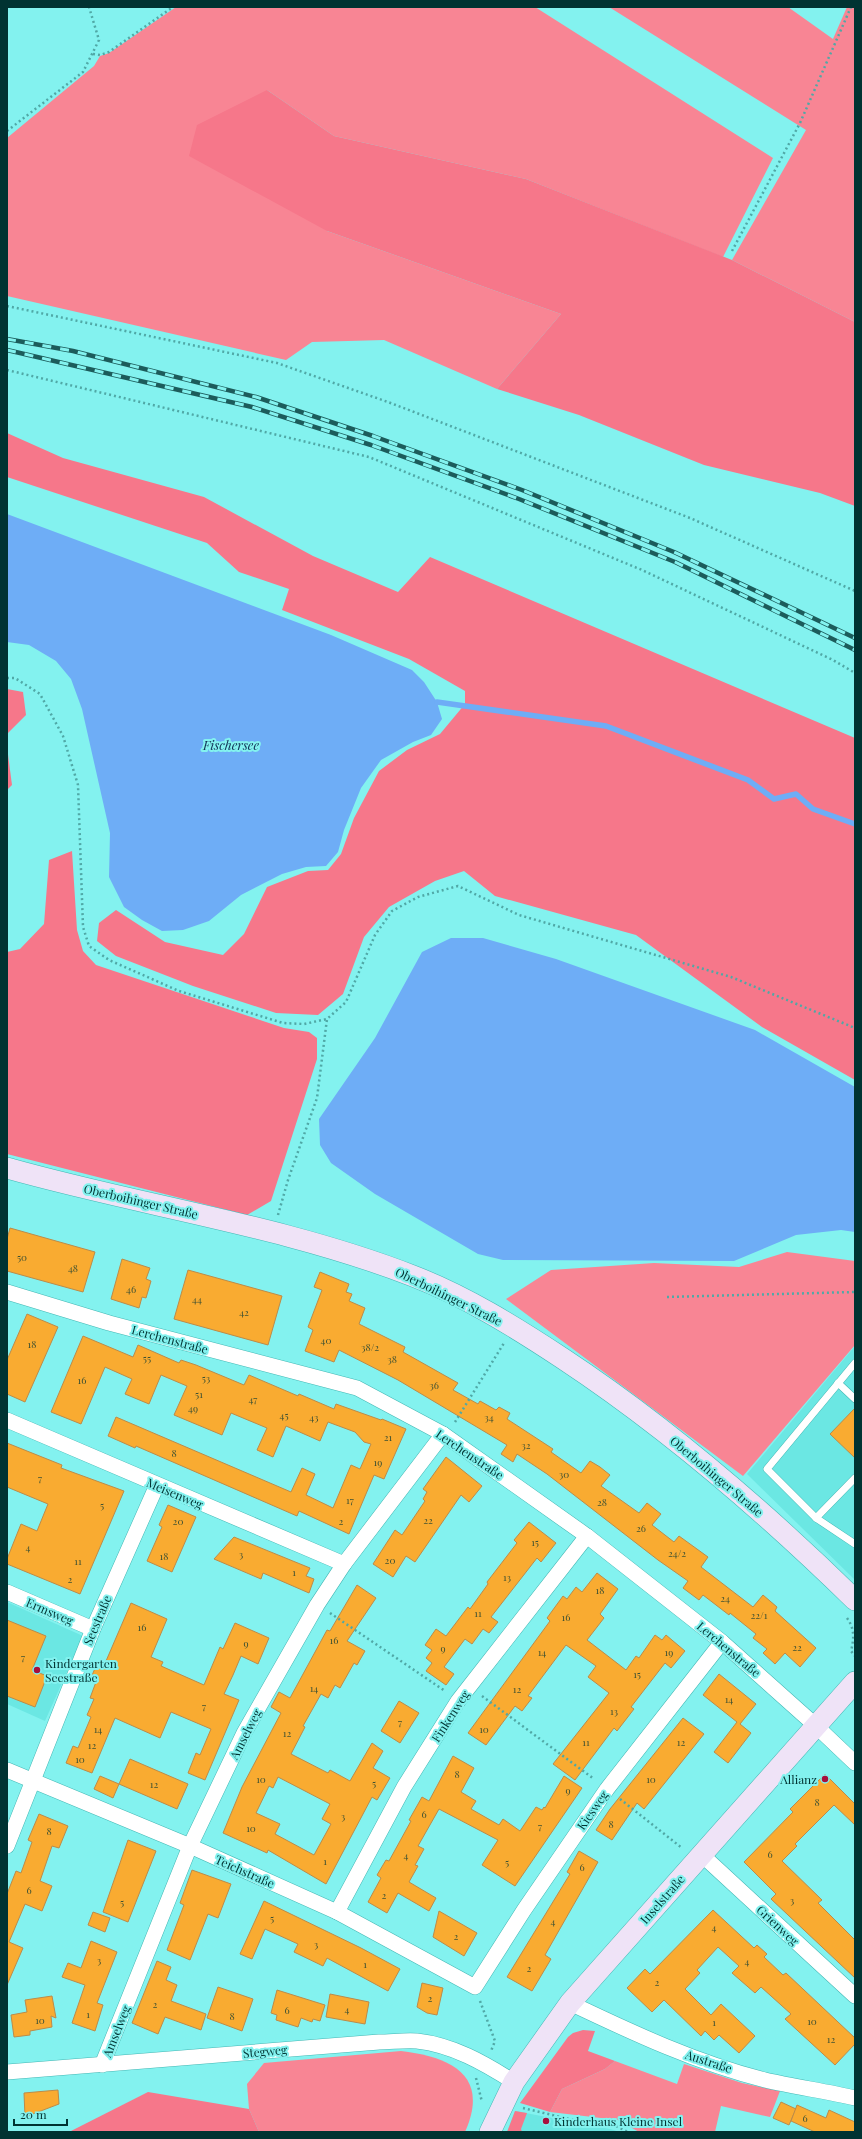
<svg xmlns="http://www.w3.org/2000/svg" width="862" height="2139" font-family="'Playfair Display',serif">
	<style>
		.built { fill: #6be7e3 }
		.green { fill: #f88594 }
		.forest { fill: #f6778a }
		.water { fill: #6eadf6 }
		.lines { fill: none; stroke-linecap: round; stroke-linejoin: round }
		.stream { stroke: #6eadf6; stroke-width: 5.5 }
		.building { fill: #f9ab31; stroke: #bc8b49; fill-rule: evenodd }
		.lane-casing { stroke: #43b7b4; stroke-width: 8 }
		.street-casing { stroke: #43b7b4; stroke-width: 16 }
		.secondary-casing { stroke: #43b7b4; stroke-width: 22 }
		.path { stroke: #50a8a6; stroke-width: 2.5; stroke-dasharray: 2 3; stroke-linecap: butt }
		.lane { stroke: #fff; stroke-width: 7 }
		.street { stroke: #fff; stroke-width: 15 }
		.secondary { stroke: #efe3f7; stroke-width: 21 }
		.rail-casing { stroke: #1c5c5b; stroke-width: 4.5 }
		.rail { stroke: #83f2ef; stroke-width: 3; stroke-dasharray: 9; stroke-linecap: butt }
		.poi-dot { fill: #a70f3d; stroke: #83f2ef; stroke-width: 1.5 }
		.labels { text-anchor: middle; dominant-baseline: central; stroke-width: 4; stroke-linejoin: round; paint-order: stroke }
		.number-label { font-size: 10px; fill: #3e5132 }
		.street-label { font-size: 12px; fill: #003332; stroke: #83f2ef }
		.poi-label { font-size: 12px; fill: #003332; stroke: #83f2ef; text-anchor: start }
		.water-label { font-size: 13px; font-style: italic; fill: #113256; stroke: #83f2ef }
	</style>
	<rect width="100%" height="100%" fill="#83f2ef"/>
	<g class="built">
		<path d="M855,1346v234l-108,-106z"/>
		<path d="M7,1602l76,34 -38,85 -38,-17z"/>
		<path d="M515,2111l95,18 10,3h-113z"/>
	</g>
	<g class="green">
		<path d="M176,7h359l238,151 -50,99 -197,-78 -192,-43 -67,-46 60,141 234,83 -64,75 -113,-49 -72,2 -26,18 -279,-64v-158l87,-72 6,-10 9,-3z"/>
		<path d="M609,7h179l45,32 14,-32h8v315l-123,-62 74,-130z"/>
		<path d="M787,1252l68,9v84l-112,131 -237,-177 45,-29 103,-7 85,4z"/>
		<path d="M401,2051c51,6 89,25 64,81h-206l-10,-23 -2,-25 17,-21z"/>
		<path d="M615,2061l62,23 7,-20 58,19 38,8 -10,26 -49,-11 -6,26h-76l-21,-12 -68,-8 12,-23 43,-20z"/>
	</g>
	<g class="forest">
		<path d="M267,90l67,46 192,43 206,81 123,62v184l-35,-13 -116,-28 -125,-50 -82,-26 64,-75 -234,-83 -138,-75 8,-31z"/>
		<path d="M7,433l56,25 141,39 109,59 85,36 32,-35 425,181v342l-93,-53 -126,-92 -141,-39 -31,-25 -29,10 -46,26 -25,30 -21,57 -25,21 -42,-2 -83,-27 -77,-30 -19,-15 2,-18 17,-13 49,32 58,13 21,-21 23,-47 41,-16 20,-1 13,-16 13,-36 25,-47 28,-21 33,-16 25,-30v-13l-56,-32 -127,-49 7,-21 -50,-17 -32,-29 -200,-66z"/>
		<path d="M7,689l16,3 3,23 -19,19z"/>
		<path d="M7,747l5,38 -5,5z"/>
		<path d="M72,851l5,79 6,21 13,14 188,63 25,4 8,6v21l-46,142 -24,14 -240,-61v-202l13,-3 24,-25 5,-64z"/>
		<path d="M583,2030l12,1 -7,20 27,10 -10,8 -43,20 -12,23 -30,-9 48,-66 5,-4z"/>
		<path d="M148,2092l101,17 10,23h-190z"/>
		<path d="M515,2111l12,2 -6,16 1,3h-15z"/>
	</g>
	<g class="water">
		<path d="M7,514l324,121 81,35 12,12 13,20 5,17 -11,16 -18,7 -32,18 -20,28 -17,42 -6,22 -12,14 -20,1 -24,7 -41,21 -32,26 -26,9 -21,1 -20,-11 -18,-13 -15,-30 1,-44 -28,-124 -11,-30 -15,-18 -27,-16 -22,-3z"/>
		<path d="M451,938h32l73,21 199,71 100,57v145l-14,-2 -45,5 -62,26 -231,-1 -25,-6 -103,-60 -44,-31 -11,-18 -1,-26 56,-81 47,-86z"/>
	</g>
	<g class="lines">
		<path class="stream" d="M437,702l169,24 142,54 26,19 22,-5 17,15 42,15"/>
	</g>
	<g class="building">
		<path d="M10,1228l85,24 -12,40 -76,-21v-32z"/>
		<path d="M122,1259l28,9 -4,11 5,2 -5,17 -4,-1 -3,11 -28,-9z"/>
		<path d="M188,1270l94,26 -14,49 -94,-26z"/>
		<path d="M320,1272l29,12 -3,8 6,2 -3,7 16,7 -6,16 46,23 -2,5 55,31 -5,7 25,14 2,-3 16,9 3,-3 11,6 -3,6 46,30 -2,3 30,21 9,-12 10,6 10,8 -9,11 38,27 8,-10 14,11 -9,11 22,17 5,-6 29,21 -7,10 52,40 10,-12 14,12 -2,4 41,37 -16,19 -15,-14 -10,11 -12,-11 4,-4 -14,-11 3,-4 -26,-21 -1,2 -26,-20 -4,5 -16,-12 5,-7 -30,-21 -111,-86 -30,-20 -4,8 -12,-8 6,-9 -109,-65 -59,-30 -5,12 -29,-11 8,-21 -5,-3 14,-37 -8,-3z"/>
		<path d="M27,1314l31,13 -33,75 -18,-8v-34z"/>
		<path d="M83,1336l50,21 5,-12 41,18 2,-3 15,5 48,20 5,-10 49,21 1,-2 35,15 2,-5 45,16 1,-1 24,10 -22,50 -10,-4 -25,59 -50,-23 -2,5 -161,-70 -1,2 -27,-12 8,-19 175,75 11,-24 13,6 -9,21 27,13 18,-43 9,4 11,-25 -7,-2 -9,-10 -27,-10 -8,19 -34,-15 -13,31 -16,-7 10,-22 -36,-15 -9,22 -48,-20 13,-29 -26,-11 -12,29 -24,-10 7,-15 -27,-12 -24,57 -30,-12z"/>
		<path d="M855,1408v50l-25,-24z"/>
		<path d="M7,1443l55,22 -1,3 63,23 -44,103 -73,-30v-5l14,-35 16,7 11,-27 -41,-17z"/>
		<path d="M446,1457l36,29 -13,16 -8,-7 -46,67 -9,-6 -13,21 -20,-13 22,-34 7,5 23,-34 -2,-2 4,-7 -4,-3z"/>
		<path d="M168,1505l28,12 -24,55 -25,-11 15,-34 -3,-2z"/>
		<path d="M529,1522l27,21 -15,19 -4,-4 -46,59 7,5 -9,11 -6,-4 -11,15 -7,-5 -21,28 10,7 -8,11 -20,-14 6,-8 -6,-5 6,-8 -7,-5 11,-16 10,7 22,-29 2,2 18,-25 -1,-2 30,-39 -3,-3z"/>
		<path d="M234,1537l76,31 -4,8 8,3 -5,14 -46,-20 -2,6 -47,-20z"/>
		<path d="M597,1573l21,16 -18,25 4,4 -17,22 39,30 10,-14 3,2 16,-23 7,5 4,-5 19,16 -14,17 -6,-5 -34,44 3,2 -17,22 -3,-3 -39,52 -22,-16 56,-71 -21,-16 8,-11 -30,-21 -38,51 4,2 -10,13 -7,-5 -29,39 -18,-12 82,-112 -3,-3 16,-22 4,3 9,-12 6,5z"/>
		<path d="M357,1585l19,13 -29,43 18,10 -8,14 -3,-2 -14,25 -5,-3 -7,13 -7,-4 -18,32 2,1 -14,27 37,19 2,-3 20,11 22,-38 11,8 -10,17 17,10 -13,22 -5,-3 -46,87 -58,-34 -1,3 -44,-20 19,-46 39,-74 -10,-6 8,-15 11,6 37,-68 3,1zM278,1777l52,27 -8,15 9,5 -17,31 -39,-21 5,-10 -24,-11 13,-27 4,2z"/>
		<path d="M131,1603l36,16 -16,38 12,5 -2,4 43,19 16,-38 3,2 12,-26 34,15 -11,26 -17,-8 -8,19 -9,19 15,6 -34,80 -17,-7 8,-20 4,2 11,-26 -40,-17 -11,26 -45,-20 -23,55 -26,-10 7,-17 5,2 13,-31 -4,-2 7,-16 -4,-1 6,-16 -6,-2 6,-14 7,2z"/>
		<path d="M7,1620l39,16 -14,34 15,6 -12,31 -28,-11z"/>
		<path d="M719,1674l37,30 -16,20 11,9 -23,30 -14,-11 23,-30 -34,-27z"/>
		<path d="M399,1701l20,12 -19,30 -19,-12z"/>
		<path d="M683,1718l21,16 -60,75 -7,-6 -25,37 -16,-10 14,-21z"/>
		<path d="M453,1756l21,12 -13,24 15,9 -5,8 28,16 4,-6 17,12 16,-24 6,3 2,-3 1,1 19,-32 18,12 -67,98 -33,-21 16,-25 -59,-31 -21,37 6,3 -9,16 3,1 -9,16 27,16 -7,13 -31,-18 -11,20 -19,-11 13,-24 -4,-3 9,-15 3,1 22,-40 -2,-1 13,-23 7,4z"/>
		<path d="M130,1759l58,25 -11,25 -58,-25z"/>
		<path d="M825,1774l30,30v21l-21,-20 -39,39 2,2 -15,15 40,39 -4,3 37,37v38l-84,-79 5,-5 -32,-32 49,-50 -3,-3z"/>
		<path d="M100,1776l19,8 -6,14 -19,-9z"/>
		<path d="M39,1814l29,12 -9,22 -7,-2 -12,35 12,5 -10,25 -17,-7 -16,38 14,6 -16,37v-91l9,-23 5,2 11,-31 -4,-2z"/>
		<path d="M128,1840l28,11 -28,71 -25,-10z"/>
		<path d="M579,1851l19,11 -53,93 6,4 -19,32 -25,-14 63,-103 -3,-2z"/>
		<path d="M192,1870l39,14 -13,34 -10,-4 -18,46 -23,-10 17,-45 -4,-2z"/>
		<path d="M264,1901l97,47 39,21 -12,22 -61,-33 -4,8 -29,-14 4,-8 -33,-15 -13,30 -12,-5z"/>
		<path d="M713,1910l41,38 3,-3 10,9 -3,3 19,18 3,-2 69,65v6l-20,21 -50,-46 6,-5 -30,-27 -6,6 -23,-20 7,-7 -21,-19 -21,23 3,3 -15,16 26,26 10,-11 34,32 -16,17 -20,-18 -5,5 -9,-9 -4,5 -37,-36 -12,12 -25,-24 18,-19 5,5z"/>
		<path d="M439,1911l38,22 -13,23 -31,-19z"/>
		<path d="M93,1912l17,6 -5,14 -17,-7z"/>
		<path d="M91,1941l26,11 -20,51 6,2 -8,26 -23,-8 13,-38 -23,-8 6,-14 13,5z"/>
		<path d="M157,1961l14,6 -5,13 11,5 -6,16 35,13 -5,16 -36,-13 -7,17 -26,-11z"/>
		<path d="M422,1983l21,5 -6,27 -10,-2 -10,-6z"/>
		<path d="M218,1987l35,12 -11,32 -35,-13z"/>
		<path d="M277,1990l48,15 -5,16 -7,-2 -1,3 -11,-4 -3,9 -22,-7 1,-5 -6,-2z"/>
		<path d="M330,1994l39,8 -4,22 -39,-7z"/>
		<path d="M52,1996l4,22 -5,-2 1,11 -22,4v4l-16,2 -3,-22 16,-3 -2,-12z"/>
		<path d="M58,2090l1,14 -34,13 -1,-24z"/>
		<path d="M781,2102l15,7 -7,16 -16,-7z"/>
		<path d="M797,2105l29,13 3,-8 26,12v10h-40l-24,-11z"/>
	</g>
	<g class="lines">
		<g class="lane-casing">
			<g id="lane">
				<path d="M855,1363l-88,106 49,49 39,26"/>
				<path d="M838,1383l17,16"/>
				<path d="M816,1518l39,-40"/>
			</g>
		</g>
		<g class="street-casing">
			<g id="street">
				<path d="M7,1292l102,31 248,65 86,46 144,102 135,106 94,84 39,37"/>
				<path d="M7,1420l337,144"/>
				<path d="M7,1592l86,37"/>
				<path d="M7,1770l183,76 147,66 138,75 49,-77 83,-121 115,-147"/>
				<path d="M7,1846l86,-217 64,-144"/>
				<path d="M701,1854l154,142"/>
				<path d="M337,1912l67,-125 54,-86 129,-165"/>
				<path d="M570,2003c63,30 127,60 195,77 30,7 60,11 90,18"/>
				<path d="M102,2065l88,-219 54,-113 73,-128 27,-41 99,-130"/>
				<path d="M7,2072l372,-30c12,0 26,-2 38,-1 36,4 67,22 97,41"/>
			</g>
		</g>
		<g class="secondary-casing">
			<g id="secondary">
				<path d="M7,1168c134,38 275,57 406,108 52,20 102,51 149,82 106,70 202,153 293,242"/>
				<path d="M490,2132l24,-50 56,-79 285,-321"/>
			</g>
		</g>
		<g class="path">
			<path d="M93,54l7,1 9,-3 64,-45"/>
			<path d="M7,131l76,-59 16,-32 -10,-33"/>
			<path d="M732,251l68,-128 51,-116"/>
			<path d="M7,306l270,57 111,39 302,116 165,73"/>
			<path d="M7,370l362,87 273,113 191,90 22,13"/>
			<path d="M7,678h8l25,16 23,42 15,49 5,142 6,19 20,14 70,31 104,32 21,1 23,-5"/>
			<path d="M278,1215l10,-35 29,-82 10,-79 19,-17 29,-67 17,-24 26,-14 40,-11 61,29 212,62 124,51"/>
			<path d="M667,1297l188,-5"/>
			<path d="M455,1422l49,-79"/>
			<path d="M330,1613l115,78"/>
			<path d="M847,1618c8,11 7,21 4,33l4,5"/>
			<path d="M482,1696l112,83"/>
			<path d="M620,1799l62,49"/>
			<path d="M480,2001l15,40 -4,10"/>
			<path d="M476,2078l6,24"/>
			<path d="M523,2108l50,12 43,6 12,6"/>
		</g>
		<use href="#lane" class="lane"/>
		<use href="#street" class="street"/>
		<use href="#secondary" class="secondary"/>
		<g class="rail-casing">
			<g id="rail">
				<path d="M7,339l66,12 183,46 117,39 149,54 152,62 181,86"/>
				<path d="M7,350l245,57 119,38 148,54 156,63 180,88"/>
			</g>
		</g>
		<use href="#rail" class="rail"/>
	</g>
	<g class="poi-dot">
		<circle cx="37" cy="1670" r="4"/>
		<circle cx="825" cy="1779" r="4"/>
		<circle cx="546" cy="2121" r="4"/>
	</g>
	<g class="labels">
		<g class="number-label">
			<text x="22" y="1257">50</text>
			<text x="73" y="1268">48</text>
			<text x="131" y="1289">46</text>
			<text x="197" y="1299">44</text>
			<text x="244" y="1312">42</text>
			<text x="326" y="1340">40</text>
			<text x="32" y="1344">18</text>
			<text x="370" y="1347">38/2</text>
			<text x="147" y="1358">55</text>
			<text x="392" y="1359">38</text>
			<text x="206" y="1378">53</text>
			<text x="82" y="1380">16</text>
			<text x="434" y="1385">36</text>
			<text x="199" y="1394">51</text>
			<text x="253" y="1399">47</text>
			<text x="193" y="1408">49</text>
			<text x="284" y="1415">45</text>
			<text x="314" y="1417">43</text>
			<text x="489" y="1417">34</text>
			<text x="388" y="1437">21</text>
			<text x="526" y="1445">32</text>
			<text x="174" y="1453">8</text>
			<text x="378" y="1462">19</text>
			<text x="564" y="1474">30</text>
			<text x="40" y="1478">7</text>
			<text x="350" y="1500">17</text>
			<text x="602" y="1502">28</text>
			<text x="102" y="1505">5</text>
			<text x="428" y="1520">22</text>
			<text x="178" y="1521">20</text>
			<text x="341" y="1521">2</text>
			<text x="641" y="1528">26</text>
			<text x="535" y="1542">15</text>
			<text x="28" y="1547">4</text>
			<text x="677" y="1553">24/2</text>
			<text x="241" y="1554">3</text>
			<text x="164" y="1556">18</text>
			<text x="390" y="1560">20</text>
			<text x="78" y="1561">11</text>
			<text x="294" y="1572">1</text>
			<text x="507" y="1577">13</text>
			<text x="70" y="1579">2</text>
			<text x="600" y="1590">18</text>
			<text x="725" y="1598">24</text>
			<text x="478" y="1613">11</text>
			<text x="759" y="1615">22/1</text>
			<text x="566" y="1617">16</text>
			<text x="142" y="1627">16</text>
			<text x="334" y="1640">16</text>
			<text x="246" y="1643">9</text>
			<text x="797" y="1647">22</text>
			<text x="443" y="1648">9</text>
			<text x="542" y="1652">14</text>
			<text x="669" y="1652">19</text>
			<text x="23" y="1657">7</text>
			<text x="637" y="1674">15</text>
			<text x="314" y="1688">14</text>
			<text x="517" y="1689">12</text>
			<text x="729" y="1699">14</text>
			<text x="204" y="1706">7</text>
			<text x="614" y="1711">13</text>
			<text x="400" y="1722">7</text>
			<text x="98" y="1729">14</text>
			<text x="484" y="1729">10</text>
			<text x="287" y="1733">12</text>
			<text x="586" y="1742">11</text>
			<text x="681" y="1742">12</text>
			<text x="92" y="1745">12</text>
			<text x="80" y="1759">10</text>
			<text x="457" y="1774">8</text>
			<text x="261" y="1779">10</text>
			<text x="651" y="1779">10</text>
			<text x="374" y="1783">5</text>
			<text x="154" y="1784">12</text>
			<text x="568" y="1790">9</text>
			<text x="817" y="1802">8</text>
			<text x="424" y="1814">6</text>
			<text x="343" y="1816">3</text>
			<text x="611" y="1824">8</text>
			<text x="540" y="1826">7</text>
			<text x="251" y="1828">10</text>
			<text x="49" y="1831">8</text>
			<text x="770" y="1854">6</text>
			<text x="406" y="1855">4</text>
			<text x="325" y="1861">1</text>
			<text x="507" y="1862">5</text>
			<text x="582" y="1867">6</text>
			<text x="29" y="1890">6</text>
			<text x="384" y="1895">2</text>
			<text x="792" y="1900">3</text>
			<text x="122" y="1902">5</text>
			<text x="272" y="1918">5</text>
			<text x="553" y="1921">4</text>
			<text x="714" y="1927">4</text>
			<text x="456" y="1936">2</text>
			<text x="316" y="1944">3</text>
			<text x="99" y="1960">3</text>
			<text x="747" y="1961">4</text>
			<text x="365" y="1964">1</text>
			<text x="529" y="1968">2</text>
			<text x="657" y="1982">2</text>
			<text x="430" y="1998">2</text>
			<text x="155" y="2004">2</text>
			<text x="347" y="2009">4</text>
			<text x="287" y="2010">6</text>
			<text x="88" y="2014">1</text>
			<text x="232" y="2016">8</text>
			<text x="40" y="2020">10</text>
			<text x="812" y="2021">10</text>
			<text x="714" y="2022">1</text>
			<text x="831" y="2039">12</text>
			<text x="805" y="2118">6</text>
		</g>
		<g class="street-label">
			<text transform="translate(141 1201) rotate(13)">Oberboihinger Straße</text>
			<text transform="translate(449 1296) rotate(26)">Oberboihinger Straße</text>
			<text transform="translate(170 1339) rotate(15)">Lerchenstraße</text>
			<text transform="translate(470 1454) rotate(34)">Lerchenstraße</text>
			<text transform="translate(717 1476) rotate(40)">Oberboihinger Straße</text>
			<text transform="translate(175 1493) rotate(23)">Meisenweg</text>
			<text transform="translate(50 1611) rotate(23)">Ermsweg</text>
			<text transform="translate(97 1620) rotate(-67)">Seestraße</text>
			<text transform="translate(729 1649) rotate(40)">Lerchenstraße</text>
			<text transform="translate(450 1716) rotate(-57)">Finkenweg</text>
			<text transform="translate(245 1734) rotate(-63)">Amselweg</text>
			<text transform="translate(592 1810) rotate(-55)">Kiesweg</text>
			<text transform="translate(245 1871) rotate(24)">Teichstraße</text>
			<text transform="translate(662 1899) rotate(-49)">Inselstraße</text>
			<text transform="translate(778 1925) rotate(43)">Grienweg</text>
			<text transform="translate(116 2031) rotate(-68)">Amselweg</text>
			<text transform="translate(265 2051) rotate(-5)">Stegweg</text>
			<text transform="translate(709 2061) rotate(18)">Austraße</text>
		</g>
		<g class="poi-label">
			<text x="45" y="1663">Kindergarten<tspan x="45" dy="14">Seestraße</tspan></text>
			<text x="817" y="1779" text-anchor="end">Allianz</text>
			<text x="554" y="2121">Kinderhaus Kleine Insel</text>
		</g>
		<g class="water-label">
			<text x="231" y="744">Fischersee</text>
		</g>
	</g>
	<rect width="862" height="2139" fill="none" stroke="#003332" stroke-width="16"/>
	<path d="M14 2119v6h53v-6" fill="none" stroke="#003332" stroke-width="2"/>
	<text x="20" y="2119" font-size="12" fill="#003332" stroke="#83f2ef" stroke-width="3" paint-order="stroke">20 m</text>
</svg>
